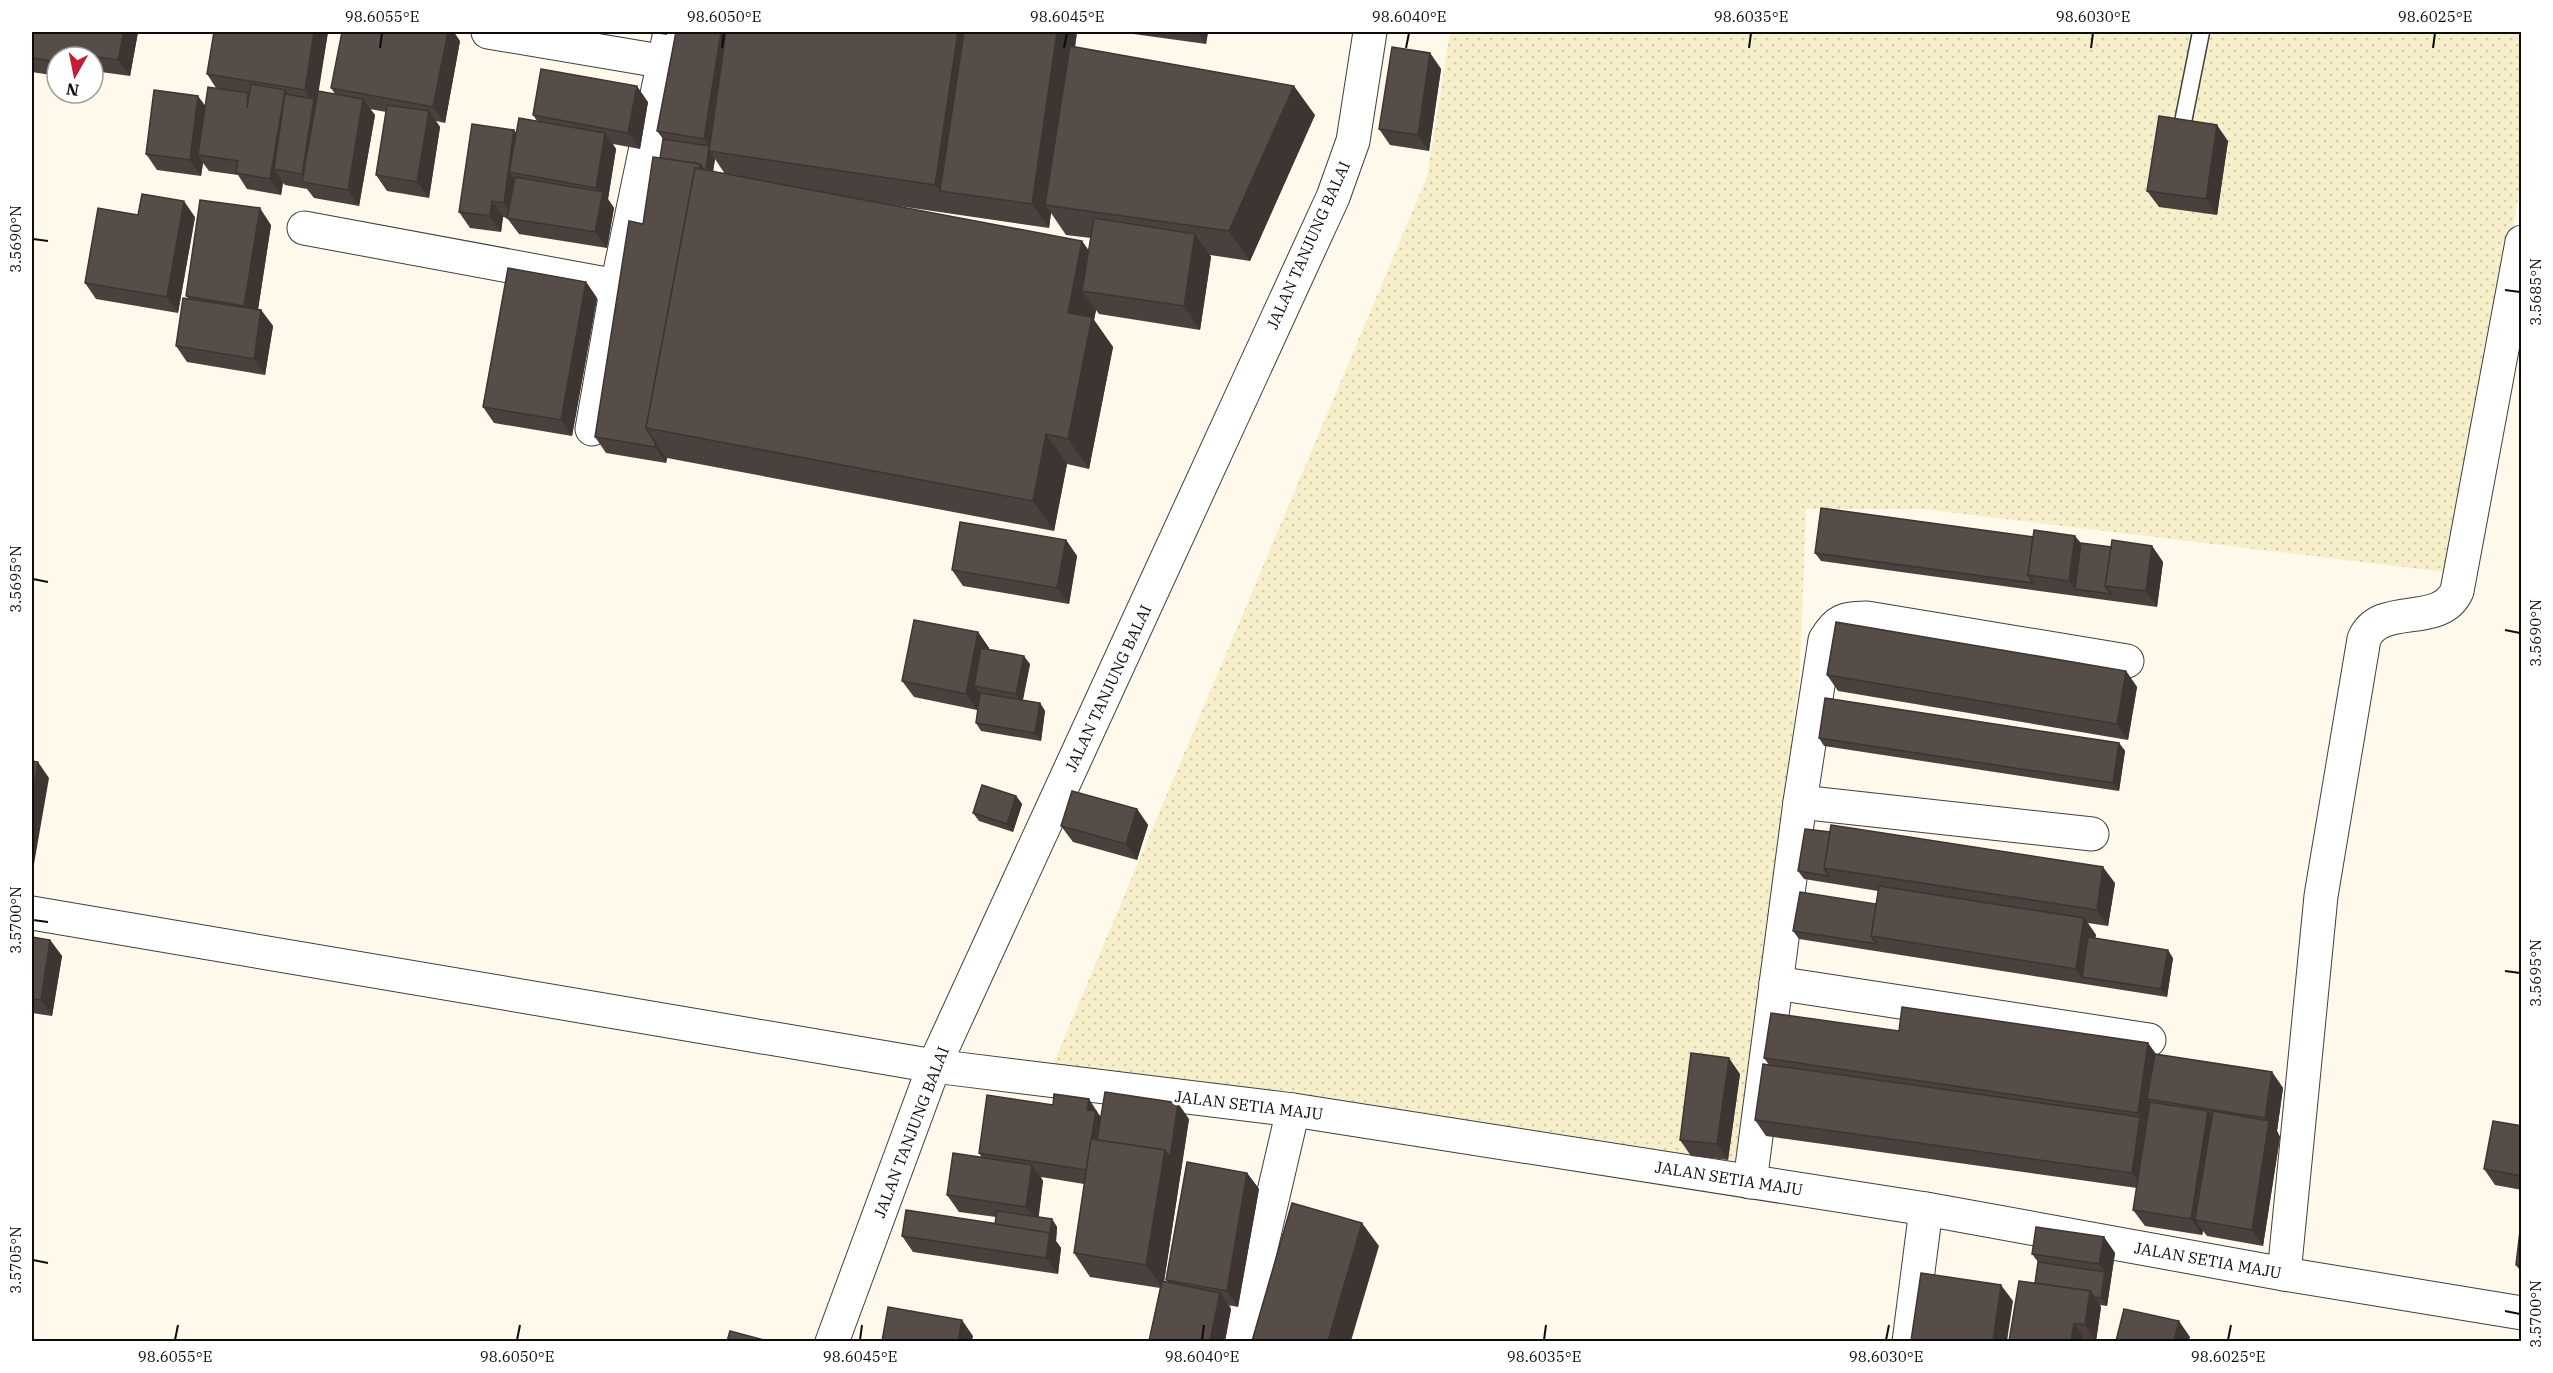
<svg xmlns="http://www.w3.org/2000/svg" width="2553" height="1373" font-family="'IBM Plex Serif',serif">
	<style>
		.farmland { fill: url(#farmland-dots) }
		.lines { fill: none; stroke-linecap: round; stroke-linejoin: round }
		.service-casing { stroke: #3f3f3f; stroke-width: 19 }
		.minor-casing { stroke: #3f3f3f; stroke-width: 35 }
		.tertiary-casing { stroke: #3f3f3f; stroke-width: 35 }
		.service { stroke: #fff; stroke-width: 16 }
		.minor { stroke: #fff; stroke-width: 33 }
		.tertiary { stroke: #fff; stroke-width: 33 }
		.wall { fill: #4a413e; fill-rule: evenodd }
		.shaded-wall { fill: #3c3532 }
		.building { fill: #564c48; stroke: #3c3532; stroke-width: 1.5 }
		.ticks { fill: none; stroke: #0c0c0c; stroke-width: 2 }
		.labels { text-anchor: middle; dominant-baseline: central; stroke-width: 6; stroke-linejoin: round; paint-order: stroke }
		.street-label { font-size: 16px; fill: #0c0c0c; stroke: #fff }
		.neatline { fill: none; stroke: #0c0c0c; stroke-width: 2 }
		.ticks-label { font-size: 15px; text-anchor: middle; fill: #0c0c0c }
	</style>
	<defs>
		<pattern id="farmland-dots" width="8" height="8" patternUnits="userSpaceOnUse" patternTransform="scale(1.5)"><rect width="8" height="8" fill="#f7efca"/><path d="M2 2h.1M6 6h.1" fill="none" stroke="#d3ccac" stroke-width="1.8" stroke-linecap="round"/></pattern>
	</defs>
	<rect width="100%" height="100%" fill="#fff9ec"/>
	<path class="farmland" d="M1450,32h1071v149l-67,392 -531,-64h-117l-6,163 -63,523 -693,-109 383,-909z"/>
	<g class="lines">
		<g class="service-casing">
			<path id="service" d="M2182,127l19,-95"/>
		</g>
		<g class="minor-casing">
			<g id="minor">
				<path d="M488,32l178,30"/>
				<path d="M304,228l313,58"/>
				<path d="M592,429l25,-143 53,-254"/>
				<path d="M1800,802l292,32"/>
				<path d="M32,913l902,153 359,44 633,99 358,65 238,39"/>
				<path d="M1776,983l373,57"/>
				<path d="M1750,1182l50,-380 25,-162c12,-21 19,-21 42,-22l260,43"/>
				<path d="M2284,1274l37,-378 43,-257c16,-38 76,-10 93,-48l65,-349"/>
				<path d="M1239,1342l54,-232"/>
				<path d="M1909,1342l17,-133"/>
			</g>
		</g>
		<g class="tertiary-casing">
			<path id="tertiary" d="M832,1342l102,-276 399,-869 20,-56 17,-109"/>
		</g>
		<use href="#service" class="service"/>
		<use href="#minor" class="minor"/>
		<use href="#tertiary" class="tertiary"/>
	</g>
	<g class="wall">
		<path d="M32,32h106l-8,44 -29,-4 -2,11 -6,-1v-25h-36v19l-25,-4z"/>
		<path d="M214,32h114l-10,59 17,3 -4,-6 129,-47 -15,82 -9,-2 4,6 -11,71 -42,-7 -11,-16 10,-63 -16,-3 5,6 -16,91 -45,-8 -7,-9 -22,-4 -2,-2 -2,12 -34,-6 -9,-14 -29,-4 -6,-8 -2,13 -44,-6 -11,-16 59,-48 11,-18 -9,-14z"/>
		<path d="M646,32h21v3z"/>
		<path d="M676,32h401l-2,15 240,68 -65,146 -40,-6 1,2 -11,73 -101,-16 -3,-4 -2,10 19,27 -24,122 -22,-5 -13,67 -387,-73 -1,5 -60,-10 -11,-16 48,-213 17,-66 3,-19 -6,-8zM715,159l10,15 -12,-2zM878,203l171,25 2,-15 15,22 25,3 -2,13 -7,-10z"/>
		<path d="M1119,32h89l-2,12z"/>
		<path d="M1430,53l11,16 -12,82 -39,-6 -11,-16z"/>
		<path d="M648,102l-8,47 -27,-5 3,5 -8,50 6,9 -7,40 -88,-14 -12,-16 -4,-1 -2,15 -31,-4 -11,-16 55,-82 2,4 21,-13 -4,-6z"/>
		<path d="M2228,141l-11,74 -58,-8 -12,-16z"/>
		<path d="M195,217l-17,96 -82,-14 -11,-16z"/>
		<path d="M271,225l-13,85h3l12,16 -8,49 -78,-13 -11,-16 13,-47 -3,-3z"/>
		<path d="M586,282l11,16 -25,138 -78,-13 -11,-16z"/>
		<path d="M2075,536l6,7 30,4 41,-1 11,16 -6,45 -336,-46 -6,-8 218,-16z"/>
		<path d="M1066,540l11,16 -8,48 -106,-18 -11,-16z"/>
		<path d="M978,632l11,16v1l41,15 -7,36 17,3 5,8 -4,30 -60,-10 -5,-8 4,-27 -3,14 -63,-13 -12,-16z"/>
		<path d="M2126,671l11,16 -9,53 -290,-49 -11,-16z"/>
		<path d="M1819,738l300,5 6,8 -6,40 -295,-45z"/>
		<path d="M1016,796l6,8 -9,28 -34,-11 -6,-8z"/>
		<path d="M1137,809l11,16 -11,35 -64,-18 -12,-16z"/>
		<path d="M1805,829l310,54 -7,43 -20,-3 8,12 -1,3 78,20 -6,39 -368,-58 -6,-8 83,-27 2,-13 -74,-12 -6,-8z"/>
		<path d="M32,937l18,3 12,16 -10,60 -20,-3z"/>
		<path d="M1899,1031l249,12 8,11 116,18 11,16 -6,43 3,6 -17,109 -56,-10 -4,-5 -1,4 -57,-9 -12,-16 4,-22 -371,-52 -11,-16 14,-55 -5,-7z"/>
		<path d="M1740,1074l-12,86 -37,-4 -11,-16z"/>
		<path d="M1100,1115l1,3 88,1 -25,163h4l-2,-2 81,-107 12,16 -21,118 -10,-2 3,4 -6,32h-76l11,-53 -70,-11 -16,-24 10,-69 -43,-7 2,4 -5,36 14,2 5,8 -1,14 5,7 -3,26 -145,-22 -11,-16 93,-12 1,-7 -37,-5 -12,-17 35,-37 -3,-5z"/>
		<path d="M2522,1126v64l-27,-5 -11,-16z"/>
		<path d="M2522,1214v59l-6,-8z"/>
		<path d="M2104,1237l11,16 -8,53 -7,-1 1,2 -5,34 -11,-2 -50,-56 3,-21 -6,-8z"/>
	</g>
	<g class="shaded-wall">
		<path d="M124,32h14l-8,44 -12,-16z"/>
		<path d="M314,32h14l-11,70 -8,81 -7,-9 11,-71 -8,-13z"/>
		<path d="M448,32h6l6,9 -15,82 -12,-16z"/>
		<path d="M721,32h14l-22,120 -9,-13z"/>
		<path d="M958,32h26l-44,159 -5,-6z"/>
		<path d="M1057,32h20l-25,174 -7,-1 6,8 -2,15 -17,-24z"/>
		<path d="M1197,32h11l-2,12z"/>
		<path d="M1430,53l11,16 -12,82 -11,-16z"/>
		<path d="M93,61l8,11 -2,11 -6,-9z"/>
		<path d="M637,86l11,16 -8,47 -12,-16z"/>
		<path d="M1294,86l21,29 -65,146 -21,-30z"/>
		<path d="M285,90l11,16 -22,63 9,14 -2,12 -11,-16z"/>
		<path d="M198,96l12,16 -12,43 5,8 -2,13 -11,-16z"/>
		<path d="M363,99l12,16 -16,91 -11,-16z"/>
		<path d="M429,111l11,16 -11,71 -12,-16z"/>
		<path d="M2217,125l11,16 -11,74 -11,-16z"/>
		<path d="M514,130l11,16 -16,26 10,15 -4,32 -11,-16z"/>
		<path d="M605,133l11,16 -8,50 6,9 -7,40 -12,-16 7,-35 -6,-9z"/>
		<path d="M709,151l6,8 -44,274 29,-269z"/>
		<path d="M184,201l11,16 -17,96 -11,-16z"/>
		<path d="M492,201l11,16 -2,15 -11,-16z"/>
		<path d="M260,208l11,17 -15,97 -12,-16z"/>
		<path d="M1195,234l16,23 -11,73 -16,-24z"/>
		<path d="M1082,241l21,30 -21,20 14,19 -2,10 19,27 -24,122 -21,-30v-126z"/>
		<path d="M586,282l11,16 -25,138 -11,-16z"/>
		<path d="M261,310l12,16 -8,49 -11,-16z"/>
		<path d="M1046,434l21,30 -13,67 -21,-30z"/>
		<path d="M655,442l12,16 -1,5 -11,-16z"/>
		<path d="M2075,536l11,16 -11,37 6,8 -12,-16z"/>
		<path d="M1066,540l11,16 -8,48 -12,-16z"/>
		<path d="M2152,546l11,16 -6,45 -11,-16z"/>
		<path d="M978,632l11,16 -7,39 -8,-1 6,8 -3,16 -11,-16z"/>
		<path d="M1024,656l6,8 -8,39 -6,-9z"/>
		<path d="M2126,671l11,16 -9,53 -11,-16z"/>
		<path d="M1040,703l5,8 -4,30 -6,-8z"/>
		<path d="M2119,743l6,8 -6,40 -6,-8z"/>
		<path d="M38,762l11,16 -15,86 -2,-5v-60z"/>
		<path d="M1016,796l6,8 -9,28 -6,-8z"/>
		<path d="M1137,809l11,16 -11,35 -11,-16z"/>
		<path d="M2103,867l12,16 -7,43 -11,-16z"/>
		<path d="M2084,918l12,17 -7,43 -7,-1 -6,-8z"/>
		<path d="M50,940l12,16 -10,60 -11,-16z"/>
		<path d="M2168,950l5,8 -6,39 -6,-8z"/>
		<path d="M2148,1043l11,16 -12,40 6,8 -3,22 -12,-16z"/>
		<path d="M1729,1058l11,16 -12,86 -11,-16z"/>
		<path d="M2272,1072l11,16 -6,43 3,6 -17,109 -11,-16 17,-106 -4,-6z"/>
		<path d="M1089,1099l18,28 -19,43 -1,-60z"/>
		<path d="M1178,1103l11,16 -26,169 -17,-23 19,-115z"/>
		<path d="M2208,1111l12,16 -25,93 8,11 -1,4 -11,-16z"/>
		<path d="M2140,1117l11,16 -7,56 -12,-16z"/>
		<path d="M1032,1165l11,16 -5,42 -12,-16z"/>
		<path d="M1247,1173l12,16 -21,118 -11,-16z"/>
		<path d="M1052,1219l5,8 -1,14 5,7 -3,26 -12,-16z"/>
		<path d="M1362,1223l17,23 -28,95h-23z"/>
		<path d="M2104,1237l11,16 -8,53 -6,-8 4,-26 -6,-8z"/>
		<path d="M2001,1285l12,16 -6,40h-14z"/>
		<path d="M2090,1291l11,16 -5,34 -11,-16z"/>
		<path d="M1220,1293l11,16 -6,32h-15z"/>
		<path d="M962,1320l11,16 -1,5h-14z"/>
		<path d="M2179,1321l11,16 -1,4h-15z"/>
		<path d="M2074,1323l11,16 -1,2h-13z"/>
	</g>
	<g class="building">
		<path d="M32,32h92l-6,28 -28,-4 -1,1h-32v5l-25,-4z"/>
		<path d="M214,32h100l-9,58 -98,-16z"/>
		<path d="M342,32h106l-15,75 -102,-19z"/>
		<path d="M676,32h45l-17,107 -47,-8z"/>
		<path d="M726,32h232l-23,153 -226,-34z"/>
		<path d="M964,32h93l-25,172 -92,-13z"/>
		<path d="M1070,46l224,40 -65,145 -184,-26z"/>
		<path d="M1392,47l38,6 -12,82 -39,-6z"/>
		<path d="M541,69l96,17 -9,47 -95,-18z"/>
		<path d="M251,84l34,6 -15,89 -34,-6 2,-12 -40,-6 10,-68 40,6 -1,15z"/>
		<path d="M154,90l44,6 -8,64 -44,-6z"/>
		<path d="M318,91l45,8 -15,91 -46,-8z"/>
		<path d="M285,94l29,5 -12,75 -28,-5z"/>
		<path d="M387,105l42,6 -12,71 -41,-7z"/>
		<path d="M2159,116l58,9 -11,74 -59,-8z"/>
		<path d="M519,118l86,15 -9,55 -87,-16z"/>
		<path d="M472,124l42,6 -10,73 -12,-2 -2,15 -31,-4z"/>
		<path d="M663,139l46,7 -3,24h-2l-4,-6 -40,-6z"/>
		<path d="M653,157l47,7 -1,5 -4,-1 -49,260 9,14v5l-60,-10 34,-216 14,3z"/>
		<path d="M695,168l387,73 -14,72 24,4 -24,122 -22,-5 -13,67 -387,-73z"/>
		<path d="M515,177l88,15 -8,40 -88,-14z"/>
		<path d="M142,194l42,7 -17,96 -82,-14 13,-75 40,7z"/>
		<path d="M200,200l60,8 -16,98 -58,-10z"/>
		<path d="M1094,218l101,16 -11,72 -102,-15z"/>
		<path d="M508,268l78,14 -25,138 -78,-13z"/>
		<path d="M183,298l78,12 -7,49 -78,-13z"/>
		<path d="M1821,508l212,29 -5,38 5,8 -218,-30z"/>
		<path d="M960,522l106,18 -9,48 -105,-18z"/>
		<path d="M2034,530l41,6 -6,45 -41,-6z"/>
		<path d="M2112,540l40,6 -6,45 -41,-5z"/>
		<path d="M2081,543l30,4 -6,39 6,8 -36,-5z"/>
		<path d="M914,620l64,12 -12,62 -64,-13z"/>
		<path d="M1836,622l290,49 -9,53 -290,-49z"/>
		<path d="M981,648l43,8 -8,38 -42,-8z"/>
		<path d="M980,693l60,10 -5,30 -59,-10z"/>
		<path d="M1825,698l294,45 -6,40 -294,-45z"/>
		<path d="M32,761l6,1 -6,37z"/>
		<path d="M982,785l34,11 -9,28 -34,-11z"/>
		<path d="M1072,791l65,18 -11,35 -65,-18z"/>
		<path d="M1831,825l272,42 -6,43 -273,-42z"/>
		<path d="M1805,829l25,3 -6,36 5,8 -31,-5z"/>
		<path d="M1879,886l205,32 -8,51 -205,-33z"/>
		<path d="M1800,892l76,12 -5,32 6,8 -84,-13z"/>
		<path d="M32,937l18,3 -9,60 -9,-1z"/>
		<path d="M2088,937l80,13 -7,39 -79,-12z"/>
		<path d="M1902,1007l246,36 -10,70 -374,-55 7,-45 128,18z"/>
		<path d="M1691,1053l38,5 -12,86 -37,-4z"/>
		<path d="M2155,1054l117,18 -7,46 -118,-19z"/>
		<path d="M1763,1064l377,53 -8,56 -377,-53z"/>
		<path d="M1105,1092l73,11 -8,55 -5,-8 -68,-10z"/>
		<path d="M1054,1094l35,5 -2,11 9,1 -10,59 -107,-17 8,-58 66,10z"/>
		<path d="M2150,1102l58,9 -17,108 -58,-9z"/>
		<path d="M2213,1111l56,10 -17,109 -57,-10z"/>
		<path d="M2493,1121l29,5v50l-38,-7z"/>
		<path d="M1091,1139l74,11 -19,115 -72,-12z"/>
		<path d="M953,1153l79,12 -6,42 -79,-12z"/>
		<path d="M1187,1162l60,11 -20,118 -61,-11z"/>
		<path d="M1292,1203l70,20 -34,118h-76z"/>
		<path d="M906,1210l144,22 -4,26 -144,-22z"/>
		<path d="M997,1211l55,8 -2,14 -55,-9z"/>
		<path d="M2522,1214v52l-6,-1z"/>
		<path d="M2036,1227l68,10 -5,27 -67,-10z"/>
		<path d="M2038,1262l67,10 -4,26 -7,-1 -4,-6 -55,-8z"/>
		<path d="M1921,1273l80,12 -8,56h-82z"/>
		<path d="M1162,1281l58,12 -10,48h-61z"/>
		<path d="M2019,1281l71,10 -5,34 -11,-2 -3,18h-62z"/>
		<path d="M888,1307l74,13 -4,21h-76z"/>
		<path d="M2124,1309l55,12 -5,20h-58z"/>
		<path d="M730,1331l38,10h-41z"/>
	</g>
	<path class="ticks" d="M380,48l2,-15M722,48l2,-15M1064,48l3,-15M1406,48l3,-15M1749,48l2,-15M2091,48l2,-15M2433,48l2,-15M33,239l15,2M2505,290l15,2M33,579l15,3M2505,630l15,3M33,920l15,2M2505,971l15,2M33,1260l15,3M2505,1311l15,3M175,1340l3,-15M517,1340l3,-15M860,1340l2,-15M1202,1340l2,-15M1544,1340l2,-15M1886,1340l3,-15M2228,1340l3,-15"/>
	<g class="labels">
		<g class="street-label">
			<text transform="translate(1308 245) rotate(-66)">JALAN TANJUNG BALAI</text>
			<text transform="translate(1108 688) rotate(-65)">JALAN TANJUNG BALAI</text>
			<text transform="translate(1249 1105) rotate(7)">JALAN SETIA MAJU</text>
			<text transform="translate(911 1132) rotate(-69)">JALAN TANJUNG BALAI</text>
			<text transform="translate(1729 1178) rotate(9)">JALAN SETIA MAJU</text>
			<text transform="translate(2208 1260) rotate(10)">JALAN SETIA MAJU</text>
		</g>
	</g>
	<rect width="2553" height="1373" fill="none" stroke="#ffffff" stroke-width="66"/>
	<g transform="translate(75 75) rotate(189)"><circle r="28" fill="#ffffff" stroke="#9e9e9e" stroke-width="1.5"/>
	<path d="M0-4.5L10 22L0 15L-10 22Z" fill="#c51c34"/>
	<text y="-9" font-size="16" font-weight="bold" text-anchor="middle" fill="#0c0c0c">N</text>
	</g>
	<rect x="33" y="33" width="2487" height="1307" class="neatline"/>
	<g class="ticks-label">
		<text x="382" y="22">98.6055°E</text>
		<text x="724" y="22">98.6050°E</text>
		<text x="1067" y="22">98.6045°E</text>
		<text x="1409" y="22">98.6040°E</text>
		<text x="1751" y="22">98.6035°E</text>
		<text x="2093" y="22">98.6030°E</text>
		<text x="2435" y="22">98.6025°E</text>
		<text transform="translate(16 239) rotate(-90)" y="5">3.5690°N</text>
		<text transform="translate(2536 292) rotate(-90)" y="5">3.5685°N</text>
		<text transform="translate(16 579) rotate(-90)" y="5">3.5695°N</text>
		<text transform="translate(2536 633) rotate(-90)" y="5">3.5690°N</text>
		<text transform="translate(16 920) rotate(-90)" y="5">3.5700°N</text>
		<text transform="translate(2536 973) rotate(-90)" y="5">3.5695°N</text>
		<text transform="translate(16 1260) rotate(-90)" y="5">3.5705°N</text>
		<text transform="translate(2536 1314) rotate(-90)" y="5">3.5700°N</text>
		<text x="175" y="1362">98.6055°E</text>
		<text x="517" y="1362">98.6050°E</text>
		<text x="860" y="1362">98.6045°E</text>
		<text x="1202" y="1362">98.6040°E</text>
		<text x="1544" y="1362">98.6035°E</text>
		<text x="1886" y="1362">98.6030°E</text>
		<text x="2228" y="1362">98.6025°E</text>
	</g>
</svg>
